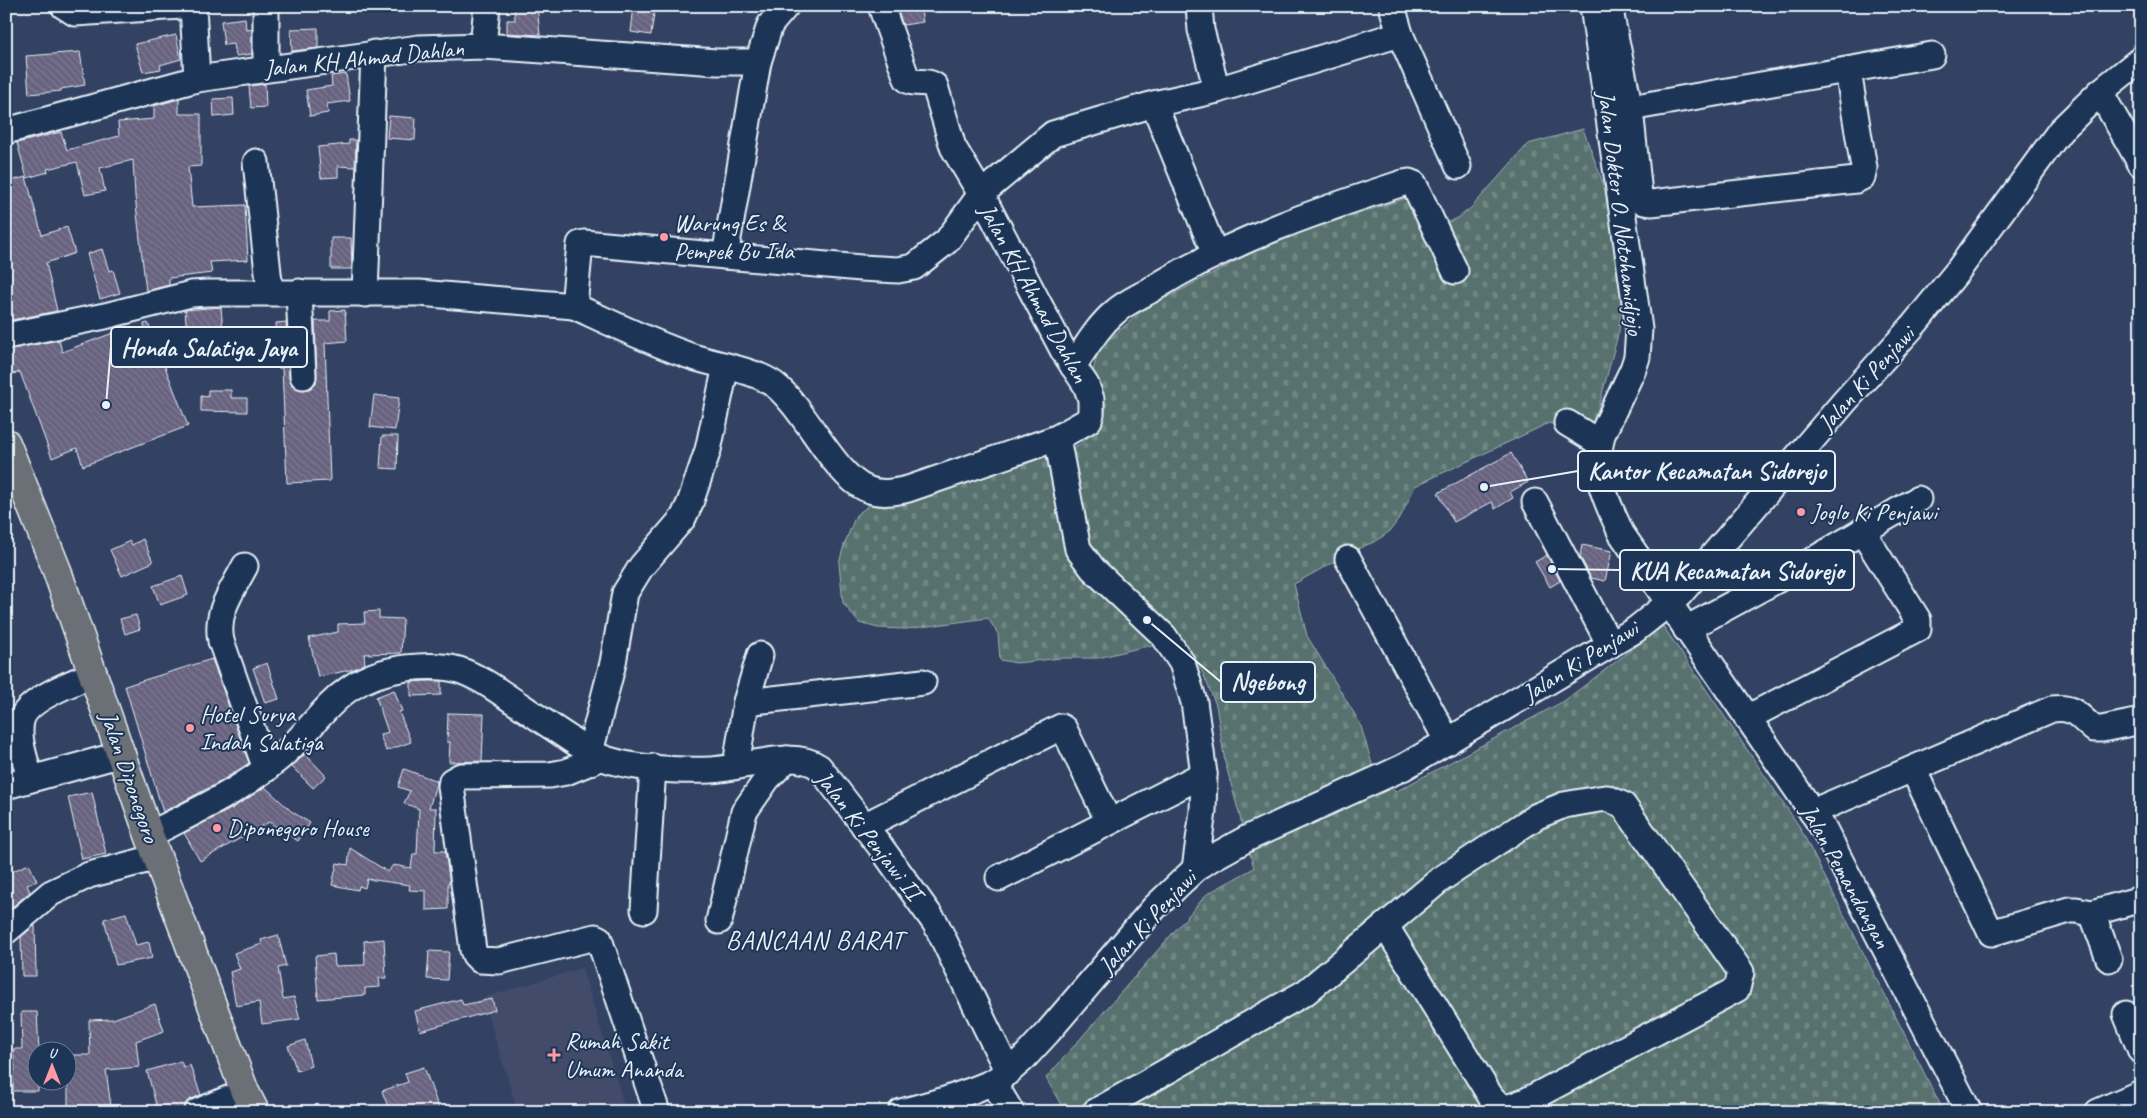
<svg xmlns="http://www.w3.org/2000/svg" width="2147" height="1118" font-family="Caveat,sans-serif">
	<style>
		.built { fill: #434c6b }
		.cemetery { fill: url(#cemetery-stones); stroke: #a0b1b3 }
		.building { fill: url(#building-back-hatch); stroke: #e8f1f8 }
		.lines { fill: none; stroke-linecap: round; stroke-linejoin: round }
		.minor-casing { stroke: #e8f1f8; stroke-width: 29 }
		.major-casing { stroke: #e8f1f8; stroke-width: 31 }
		.minor { stroke: #1d3557; stroke-width: 25 }
		.major { stroke: #6b6f75; stroke-width: 28 }
		.poi-dot { fill: #ff9aa2; stroke: #1d3557; stroke-width: 2 }
		.labels { text-anchor: middle; dominant-baseline: central; stroke-width: 4; stroke-linejoin: round; paint-order: stroke }
		.street-label { font-size: 24px; fill: #e8f1f8; stroke: #1d3557 }
		.poi-label { font-size: 24px; fill: #e8f1f8; stroke: #1d3557; text-anchor: start }
		.quarter-label { font-size: 26px; letter-spacing: 1px; fill: #e8f1f8; stroke: #1d3557 }
		.leader { fill: none; stroke: #e8f1f8; stroke-width: 2 }
		.callout-dot { fill: #e8f1f8; stroke: #1d3557; stroke-width: 2 }
		.callout { fill: #1d3557; stroke: #e8f1f8; stroke-width: 2 }
		.callout-label { font-size: 25px; text-anchor: middle; font-weight: bold; fill: #e8f1f8 }
	</style>
	<defs>
		<pattern id="cemetery-stones" width="16" height="16" patternUnits="userSpaceOnUse" patternTransform="scale(1.25)"><rect width="16" height="16" fill="#57716e"/><path d="M2 7V4a2 2 0 0 1 4 0v3zM10 15v-3a2 2 0 0 1 4 0v3z" fill="#6f8683"/></pattern>
		<pattern id="building-back-hatch" width="6" height="6" patternUnits="userSpaceOnUse" patternTransform="scale(1.25)"><rect width="6" height="6" fill="#67627f"/><path d="M-1 5l2 2M0 0l6 6M5-1l2 2" fill="none" stroke="#7d7992"/></pattern>
	</defs>
	<rect width="100%" height="100%" fill="#334263"/>
	<filter id="ink" filterUnits="userSpaceOnUse"><feTurbulence type="fractalNoise" baseFrequency=".02" numOctaves="2"/><feDisplacementMap in="SourceGraphic" scale="10" xChannelSelector="R" yChannelSelector="G"/><feConvolveMatrix kernelMatrix="1 2 1 2 8 2 1 2 1" color-interpolation-filters="sRGB"/></filter>
	<g filter="url(#ink)">
		<path class="built" d="M582,968l44,144h-108l-35,-114z"/>
		<path class="cemetery" d="M1583,129l23,62 15,108 -2,32 -25,93 -15,9 -30,-10 -134,63 -14,30 -11,15 -14,10 -21,9 -61,34 13,52 53,87 12,41 23,28 169,-91 99,-75 136,200 145,286h-879l-19,-34 161,-184 47,-26 -29,-106 -9,-57 -14,-34 -17,-28 -42,4 -45,11h-37l-44,5 -17,-3 -2,-26 -10,-16 -82,11 -28,-1 -19,-5 -16,-20 -4,-40 5,-18 12,-30 22,-16 32,2 169,-56 21,-18 5,-14 1,-9 -12,-24 -1,-8 5,-23 45,-39 131,-69 142,-46 26,30 16,-7 13,-10 57,-64z"/>
		<g class="building">
			<path d="M514,6h23l3,29 -33,-2v-13h8z"/>
			<path d="M634,6h21l-4,29 -20,-3z"/>
			<path d="M896,6h24l3,16 -20,3z"/>
			<path d="M245,18l1,12 6,-1v25l-16,2 -2,-12 -10,1 -3,-24z"/>
			<path d="M318,28v20l-26,3 -1,-22z"/>
			<path d="M176,35l5,24 -21,6 1,4 -18,3 -8,-28z"/>
			<path d="M80,52l5,33 -24,4v2l-32,3 -3,-38z"/>
			<path d="M346,74l4,27 -23,3 1,9 -18,3 -4,-26 26,-4 -1,-10z"/>
			<path d="M265,84l1,23 -15,1 -2,-22z"/>
			<path d="M233,98l1,17 -20,2 -1,-18z"/>
			<path d="M179,99v15h22v52l-13,1 4,40 53,-2 3,55 -38,2 2,11 -43,5v7l-23,6 -11,-95 -2,-36 -33,8 5,23 -20,4 -8,-33 -30,7 1,3 -21,6 -10,-35 44,-11 6,18 52,-14 -1,-14 36,-3v-13z"/>
			<path d="M389,116l27,2 -1,22 -28,-2z"/>
			<path d="M349,140h7l-1,27 -17,-1v11l-17,1 -3,-31 31,-3z"/>
			<path d="M26,177l16,58 25,-8 8,26 -29,10 11,48 -51,10v-139z"/>
			<path d="M331,238h20l1,31h-21z"/>
			<path d="M102,249l7,22 4,-1 7,23 -20,6 -13,-45z"/>
			<path d="M221,307l3,36 -36,3 -3,-36z"/>
			<path d="M345,310l2,31 -22,2 5,138 -43,2 -5,-115h-4l-2,-45 10,-1 3,55 2,7 5,4 8,2 7,-2 5,-5 1,-7 -2,-55h15v-10z"/>
			<path d="M148,323l40,103 -105,40 -6,-18 -25,10 -32,-86 -14,4v-26l53,-10 3,12 67,-25 9,30 9,-2 -3,-31z"/>
			<path d="M208,390h23v8h16v14l-46,-1v-15l7,1z"/>
			<path d="M374,395l25,3 -4,32 -25,-3z"/>
			<path d="M382,436h16l-1,33 -17,-1z"/>
			<path d="M1511,453l17,29 -18,10 3,6 -18,11 -3,-7 -38,20 -16,-29z"/>
			<path d="M143,539l10,23 -31,14 -12,-26 20,-9 2,4z"/>
			<path d="M1582,545l30,6 -7,30 -14,-3 -11,-22z"/>
			<path d="M1547,555l13,26 -10,6 -15,-25z"/>
			<path d="M182,576l6,19 -28,10 -7,-19z"/>
			<path d="M379,611v7l24,1 -2,34 -37,1 1,10 -11,5 -36,8 -9,-39 29,-6v-8l27,-1 -1,-11z"/>
			<path d="M136,615l4,14 -15,5 -5,-15z"/>
			<path d="M212,659l37,104 -31,20 -55,29 -38,-126z"/>
			<path d="M267,663l12,36 -14,4 -12,-35z"/>
			<path d="M426,681h15v14l-30,1v-14z"/>
			<path d="M394,690l8,21 -3,1 12,30 -25,9 -6,-16 8,-3 -12,-35z"/>
			<path d="M448,713l36,1 -2,47 -33,1 1,-20h-3z"/>
			<path d="M305,754l21,22 -13,12 -21,-21z"/>
			<path d="M404,769l33,12 -8,27h7l-1,43h10l5,32h-2v26l-22,1v-19l-17,-1 1,-5 -43,-6 -2,9 -6,-2 -1,4 -26,-5 5,-22 11,2 2,-17 38,24 5,-7 18,3 2,-14h4l2,-45 -15,-6 6,-12 -12,-4z"/>
			<path d="M265,787l26,24 19,12 -12,18 -29,-19 -69,39 -16,-28 49,-25z"/>
			<path d="M92,792l14,62 -24,5 -14,-62z"/>
			<path d="M29,864l8,17 -10,4 3,7 -24,20v-38z"/>
			<path d="M126,913l10,32 13,-3 3,16 -36,7 -12,-46z"/>
			<path d="M35,925l1,51h-14l-1,-39z"/>
			<path d="M278,935l8,31 -8,2 5,31 11,-2 6,22 -38,5 -3,-22 -23,4 -6,-34 10,-3 -6,-16 28,-9 -1,-4z"/>
			<path d="M384,939l2,39h-7l1,9 -15,1v7l-47,4 -3,-43 19,-2 1,12 30,-1 -1,-24z"/>
			<path d="M429,951l20,1 -2,28 -20,-1z"/>
			<path d="M461,999l2,6 29,-6 3,11 -75,21 -5,-20z"/>
			<path d="M155,1004l9,27 -28,10 3,26 -33,3 5,37 -29,5h-14v-57h22l-1,-35 24,-1z"/>
			<path d="M21,1012h16l2,38h-1v41h-25v-20h2l-2,-22h9z"/>
			<path d="M305,1040l6,26 -14,5 -9,-25z"/>
			<path d="M181,1061l2,6 7,-2 11,30 -15,8 -3,9h-25l-11,-41z"/>
			<path d="M424,1067l16,45h-50l-8,-21 26,-9 -3,-9z"/>
		</g>
		<g class="lines">
			<g class="minor-casing">
				<g id="minor">
					<path d="M64,6l11,7 106,-7"/>
					<path d="M193,6l4,73"/>
					<path d="M1199,6l2,24 16,60"/>
					<path d="M1593,6l46,323 -2,28 -4,12 -31,66c-10,42 3,61 19,98l203,296 145,283"/>
					<path d="M1613,6l-2,10 19,93 9,85 5,8 7,1 205,-23 6,-3 2,-9 -16,-97"/>
					<path d="M1400,34l58,132"/>
					<path d="M483,46l4,-40"/>
					<path d="M758,62l-33,194 136,12 37,2 16,-3 33,-26 34,-47 72,-60 101,-30 61,150"/>
					<path d="M266,68v-62"/>
					<path d="M2100,92l41,72"/>
					<path d="M1154,104l63,-14 183,-56 -8,-28"/>
					<path d="M1613,111l319,-56"/>
					<path d="M6,131l191,-52 222,-31 64,-2 234,16h41l12,-37 16,-19"/>
					<path d="M256,162l14,129"/>
					<path d="M725,256l-141,-13 -4,1 -6,62c39,18 78,37 119,51 22,7 65,14 82,28 31,25 59,91 92,104 13,6 28,3 41,0l149,-51 32,-18 2,-6v-15l-5,-14 -22,-33 -83,-158 -28,-47 -18,-61c-9,-7 -20,0 -28,-7l-26,-73"/>
					<path d="M299,292l4,84"/>
					<path d="M365,294l9,-241"/>
					<path d="M6,336l99,-20 86,-22 16,-1h212l155,13"/>
					<path d="M1073,366c13,-18 24,-39 42,-54 11,-10 26,-16 39,-24 77,-48 163,-77 249,-105l6,-1 5,2 41,87"/>
					<path d="M1567,423l33,20"/>
					<path d="M1057,438l21,111 15,20 71,67 18,27 12,39 10,72 -1,37 -8,58"/>
					<path d="M1535,502l75,143"/>
					<path d="M1348,559l100,183"/>
					<path d="M245,566c-13,25 -30,46 -24,75l45,128"/>
					<path d="M1686,629l115,-62 117,-68"/>
					<path d="M746,702l14,-47"/>
					<path d="M1747,718l171,-89v-9l-56,-89"/>
					<path d="M590,752l23,-89 12,-70 16,-26 42,-49 7,-15 18,-53 18,-84"/>
					<path d="M600,758l-34,14 -16,3 -89,1 -9,5 -1,5 22,164 2,5 5,5 19,1 96,-24 4,2 58,173"/>
					<path d="M736,766l10,-64 177,-20"/>
					<path d="M1913,769l78,164 78,-23h7l16,3 49,-14"/>
					<path d="M30,779c-4,-18 -13,-39 -9,-58 4,-21 55,-40 73,-47"/>
					<path d="M6,786l116,-32"/>
					<path d="M1812,812l240,-103c23,-3 26,7 42,20h8l39,-8"/>
					<path d="M864,826l197,-99 3,2 45,93"/>
					<path d="M149,835c41,-21 83,-40 119,-68 54,-40 62,-89 138,-99 17,-2 36,-3 53,2 23,8 42,23 62,36 23,16 46,31 69,46 29,17 87,19 121,18 30,-1 81,-22 108,-3l61,79 56,78 72,148"/>
					<path d="M999,878l205,-104"/>
					<path d="M644,910l9,-143"/>
					<path d="M2092,913l17,46"/>
					<path d="M719,921l25,-109 23,-33 20,-20"/>
					<path d="M6,931l45,-38 38,-18 69,-18"/>
					<path d="M2126,1014l15,37"/>
					<path d="M993,1082l18,30"/>
					<path d="M197,1112l48,-20"/>
					<path d="M901,1112l44,-12 31,-11 17,-7 15,-10 16,-14 24,-26 106,-124 41,-39 15,-10 38,-21 156,-71 231,-137 44,-35 166,-194 67,-74 45,-55 103,-141 40,-39 41,-33"/>
					<path d="M1095,1112l211,-120 135,-113 96,-63 27,-11 35,-6 8,-1 16,7 118,167 -4,17 -211,112 -19,7 -9,-4 -7,-7 -106,-172"/>
					<path d="M2098,1112l43,-19"/>
				</g>
			</g>
			<g class="major-casing">
				<path id="major" d="M6,443l50,125 93,267 65,175 31,82 10,20"/>
			</g>
			<use href="#minor" class="minor"/>
			<use href="#major" class="major"/>
		</g>
	</g>
	<g class="poi-dot">
		<circle cx="664" cy="237" r="5"/>
		<circle cx="1801" cy="512" r="5"/>
		<circle cx="190" cy="728" r="5"/>
		<circle cx="217" cy="828" r="5"/>
		<path d="M551.5 1047.5h5v5h5v5h-5v5h-5v-5h-5v-5h5z"/>
	</g>
	<g class="labels">
		<g class="street-label">
			<text transform="translate(364 58) rotate(-6)">Jalan KH Ahmad Dahlan</text>
			<text transform="translate(1621 213) rotate(83)">Jalan Dokter O. Notohamidjojo</text>
			<text transform="translate(1034 293) rotate(61)">Jalan KH Ahmad Dahlan</text>
			<text transform="translate(1866 379) rotate(-48)">Jalan Ki Penjawi</text>
			<text transform="translate(1580 661) rotate(-32)">Jalan Ki Penjawi</text>
			<text transform="translate(130 777) rotate(71)">Jalan Diponegoro</text>
			<text transform="translate(869 835) rotate(52)">Jalan Ki Penjawi II</text>
			<text transform="translate(1846 876) rotate(61)">Jalan Pemandangan</text>
			<text transform="translate(1147 922) rotate(-47)">Jalan Ki Penjawi</text>
		</g>
		<g class="poi-label">
			<text x="674" y="223">Warung Es &amp;<tspan x="674" dy="28">Pempek Bu Ida</tspan></text>
			<text x="1811" y="512">Joglo Ki Penjawi</text>
			<text x="200" y="714">Hotel Surya<tspan x="200" dy="28">Indah Salatiga</tspan></text>
			<text x="227" y="828">Diponegoro House</text>
			<text x="565" y="1041">Rumah Sakit<tspan x="565" dy="28">Umum Ananda</tspan></text>
		</g>
		<g class="quarter-label">
			<text x="815" y="940">BANCAAN BARAT</text>
		</g>
	</g>
	<path class="leader" d="M106 405L111 347M1484 487L1578 471M1552 569L1620 570M1147 620L1221 682"/>
	<g class="callout-dot">
		<circle cx="106" cy="405" r="5"/>
		<circle cx="1484" cy="487" r="5"/>
		<circle cx="1552" cy="569" r="5"/>
		<circle cx="1147" cy="620" r="5"/>
	</g>
	<g class="callout">
		<rect x="111" y="327" width="196" height="40" rx="5"/>
		<rect x="1578" y="451" width="257" height="40" rx="5"/>
		<rect x="1620" y="550" width="234" height="40" rx="5"/>
		<rect x="1221" y="662" width="94" height="40" rx="5"/>
	</g>
	<g class="callout-label">
		<text x="209" y="356">Honda Salatiga Jaya</text>
		<text x="1707" y="479">Kantor Kecamatan Sidorejo</text>
		<text x="1737" y="579">KUA Kecamatan Sidorejo</text>
		<text x="1268" y="690">Ngebong</text>
	</g>
	<rect width="2147" height="1118" fill="none" stroke="#1d3557" stroke-width="25"/>
	<rect x="12" y="12" width="2122" height="1093" fill="none" stroke="#e8f1f8" stroke-width="2" filter="url(#ink)"/>
	<g transform="translate(52 1066)"><circle r="24" fill="#1d3557" stroke="#6e8097"/>
	<path d="M0-4L9 19L0 12L-9 19Z" fill="#ff9aa2"/>
	<text y="-8" font-size="14" font-weight="bold" text-anchor="middle" fill="#e8f1f8">U</text>
	</g>
</svg>
